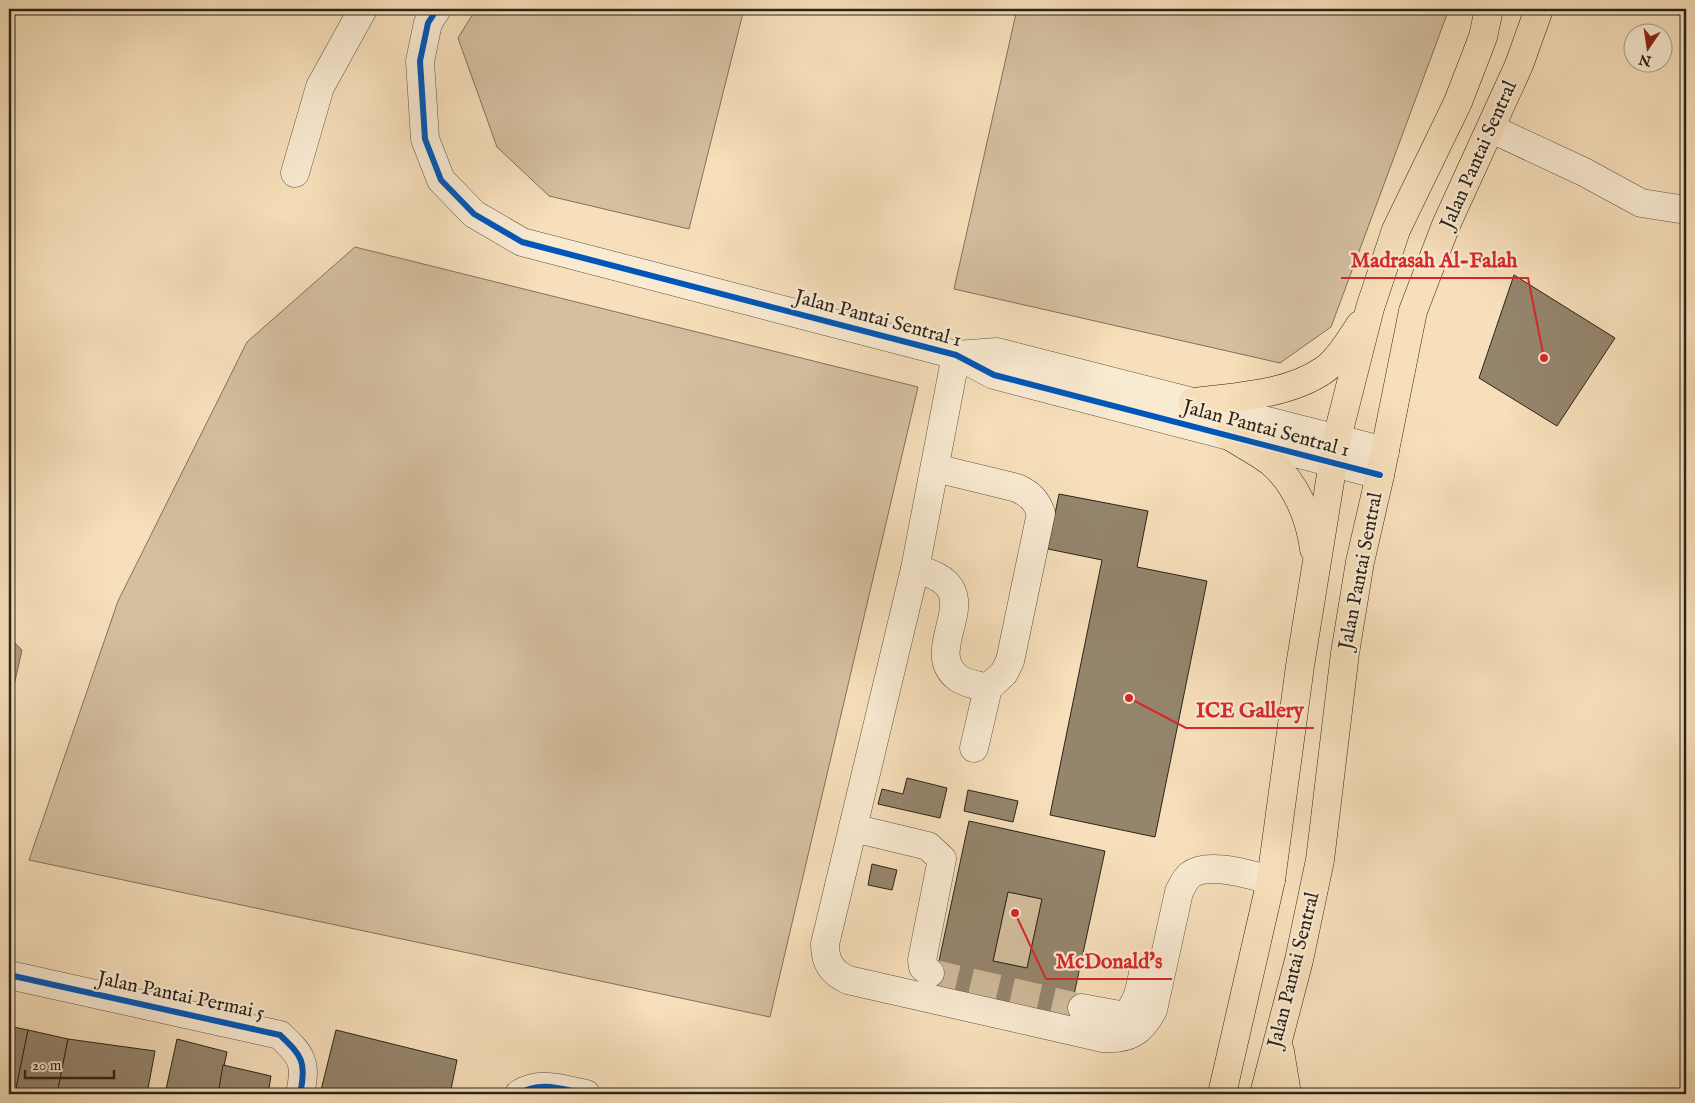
<svg xmlns="http://www.w3.org/2000/svg" width="1695" height="1103" font-family="'IM FELL English',serif">
	<style>
		.green { fill: #d4bf9f; stroke: #80725c }
		.water { fill: #b19f83; stroke: #7c6e59 }
		.building { fill: #95856d; stroke: #2c2419; fill-rule: evenodd }
		.lines { fill: none; stroke-linecap: round; stroke-linejoin: round }
		.minor-tunnel { stroke: #ceba9a; stroke-width: 28; stroke-dasharray: 28 14; stroke-linecap: butt }
		.minor-casing { stroke: #5e5341; stroke-width: 29 }
		.major-casing { stroke: #2c2419; stroke-width: 29 }
		.minor { stroke: #f9ead2; stroke-width: 28 }
		.major { stroke: #f6dfba; stroke-width: 28 }
		.cycleway-casing { stroke: #f9ead2; stroke-width: 9 }
		.cycleway { stroke: #0057b8; stroke-width: 6 }
		.labels { text-anchor: middle; dominant-baseline: central; stroke-width: 4.5; stroke-linejoin: round; paint-order: stroke }
		.street-label { font-size: 20px; fill: #2c2419; stroke: #f9ead2 }
		.leader { fill: none; stroke: #d62828; stroke-width: 2 }
		.callout-dot { fill: #d62828; stroke: #f9ead2; stroke-width: 2 }
		.callout-label { font-size: 21px; text-anchor: middle; font-weight: bold; fill: #d62828; stroke: #f9ead2; stroke-width: 4.5; stroke-linejoin: round; paint-order: stroke }
	</style>
	<rect width="100%" height="100%" fill="#f6dfba"/>
	<filter id="stains"><feTurbulence type="fractalNoise" baseFrequency=".004" numOctaves="4"/><feColorMatrix values="0 0 0 0 .2 0 0 0 0 .09 0 0 0 0 .02 0 0 0 .5 -.17"/></filter>
	<radialGradient id="worn" r=".72"><stop offset=".6" stop-color="#630" stop-opacity="0"/><stop offset="1" stop-color="#630" stop-opacity=".3"/></radialGradient>
	<g class="green">
		<path d="M476,9h268l-55,220 -140,-33 -52,-49 -39,-109z"/>
		<path d="M1017,9h432l-118,318 -51,36 -326,-74z"/>
		<path d="M355,247l563,140 -148,630 -741,-157 89,-259 129,-259z"/>
		<path d="M1008,892l34,7 -15,69 -34,-7z"/>
	</g>
	<path class="water" d="M9,637l13,13 -13,58z"/>
	<g class="building">
		<path d="M1514,275l101,63 -58,88 -78,-48z"/>
		<path d="M1059,494l89,17 -11,56 70,14 -52,256 -105,-22 52,-255 -54,-11z"/>
		<path d="M907,778l40,10 -7,30 -62,-14 4,-15 21,5z"/>
		<path d="M968,790l50,11 -5,21 -49,-11z"/>
		<path d="M969,821l136,30 -36,167 -136,-29zM1008,892l34,7 -15,69 -34,-7z"/>
		<path d="M872,864l25,6 -5,20 -24,-5z"/>
		<path d="M9,1026l19,4 -13,64h-6z"/>
		<path d="M28,1030l40,9 -11,55h-42z"/>
		<path d="M336,1030l121,30 -7,34h-130z"/>
		<path d="M68,1039l87,12 -8,43h-90z"/>
		<path d="M177,1039l50,13 -9,42h-53z"/>
		<path d="M223,1065l48,11 -3,18h-50z"/>
	</g>
	<g class="lines">
		<path class="minor-tunnel" d="M930,973l152,35"/>
		<g class="minor-casing">
			<g id="minor">
				<path d="M437,9l-9,14 -8,38 5,78 16,41 33,34 48,28 434,113 38,20 386,100"/>
				<path d="M1492,129l92,43 57,31 45,7"/>
				<path d="M295,173l25,-86 43,-78"/>
				<path d="M956,355l-41,214 -90,375c0,18 6,28 23,36l255,58c26,2 38,-6 50,-28l26,-118c3,-6 6,-13 11,-17 18,-14 60,0 81,5"/>
				<path d="M956,355l41,-3 388,99"/>
				<path d="M935,468l82,20c13,6 19,12 24,25l-31,148 -6,12 -16,15 -14,60"/>
				<path d="M915,569c83,19 2,78 43,109 8,6 20,7 30,10"/>
				<path d="M853,828l75,18 14,13 -20,101 1,7 7,6"/>
				<path d="M9,975l271,60c22,21 27,27 20,59"/>
				<path d="M1082,1008l43,8c12,-12 15,-26 18,-43"/>
				<path d="M519,1094c21,-14 45,-4 67,0"/>
			</g>
		</g>
		<g class="major-casing">
			<g id="major">
				<path d="M1193,402c42,-5 95,-7 131,-32 15,-11 26,-30 36,-45"/>
				<path d="M1228,435c14,9 30,17 43,27 25,21 39,56 43,87"/>
				<path d="M1280,1051l7,43"/>
				<path d="M1222,1094l49,-214 29,-214 37,-228 33,-130 26,-78 62,-128 25,-65 6,-28"/>
				<path d="M1264,1094l35,-134 21,-100 25,-207 15,-91 20,-87 33,-164 33,-86 73,-160 20,-56"/>
			</g>
		</g>
		<use href="#minor" class="minor"/>
		<use href="#major" class="major"/>
		<g class="cycleway-casing">
			<g id="cycleway">
				<path d="M437,9l-9,14 -8,38 5,78 16,41 33,34 48,28 434,113 38,20 386,100"/>
				<path d="M9,975l271,60c22,21 27,27 20,59"/>
				<path d="M519,1094c21,-14 45,-4 67,0"/>
			</g>
		</g>
		<use href="#cycleway" class="cycleway"/>
	</g>
	<g class="labels">
		<g class="street-label">
			<text transform="translate(1479 155) rotate(-66)">Jalan Pantai Sentral</text>
			<text transform="translate(878 319) rotate(15)">Jalan Pantai Sentral 1</text>
			<text transform="translate(1266 429) rotate(15)">Jalan Pantai Sentral 1</text>
			<text transform="translate(1361 571) rotate(-79)">Jalan Pantai Sentral</text>
			<text transform="translate(1294 970) rotate(-76)">Jalan Pantai Sentral</text>
			<text transform="translate(181 996) rotate(12)">Jalan Pantai Permai 5</text>
		</g>
	</g>
	<path class="leader" d="M1544 358L1528 278H1341M1129 698L1186 728H1314M1015 913L1046 979H1172"/>
	<g class="callout-dot">
		<circle cx="1544" cy="358" r="5"/>
		<circle cx="1129" cy="698" r="5"/>
		<circle cx="1015" cy="913" r="5"/>
	</g>
	<g class="callout-label">
		<text x="1434" y="267">Madrasah Al-Falah</text>
		<text x="1250" y="717">ICE Gallery</text>
		<text x="1109" y="968">McDonald's</text>
	</g>
	<rect width="1695" height="1103" fill="none" stroke="#f6dfba" stroke-width="30"/>
	<rect x="10" y="10" width="1675" height="1083" fill="none" stroke="#2c2419" stroke-width="2.5"/>
	<rect x="15" y="15" width="1665" height="1073" fill="none" stroke="#2c2419"/>
	<g transform="translate(1648 48) rotate(193)"><circle r="24" fill="#f9ead2" stroke="#a79b88"/>
	<path d="M0-4L9 19L0 12L-9 19Z" fill="#8f2418"/>
	<text y="-8" font-size="14" font-weight="bold" text-anchor="middle" fill="#2c2419">N</text>
	</g>
	<path d="M25 1070v8h89v-8" fill="none" stroke="#2c2419" stroke-width="2.5"/>
	<text x="32" y="1070" font-size="15" fill="#2c2419" stroke="#f9ead2" stroke-width="4" paint-order="stroke">20 m</text>
	<rect width="100%" height="100%" filter="url(#stains)"/>
	<rect width="100%" height="100%" fill="url(#worn)"/>
</svg>
